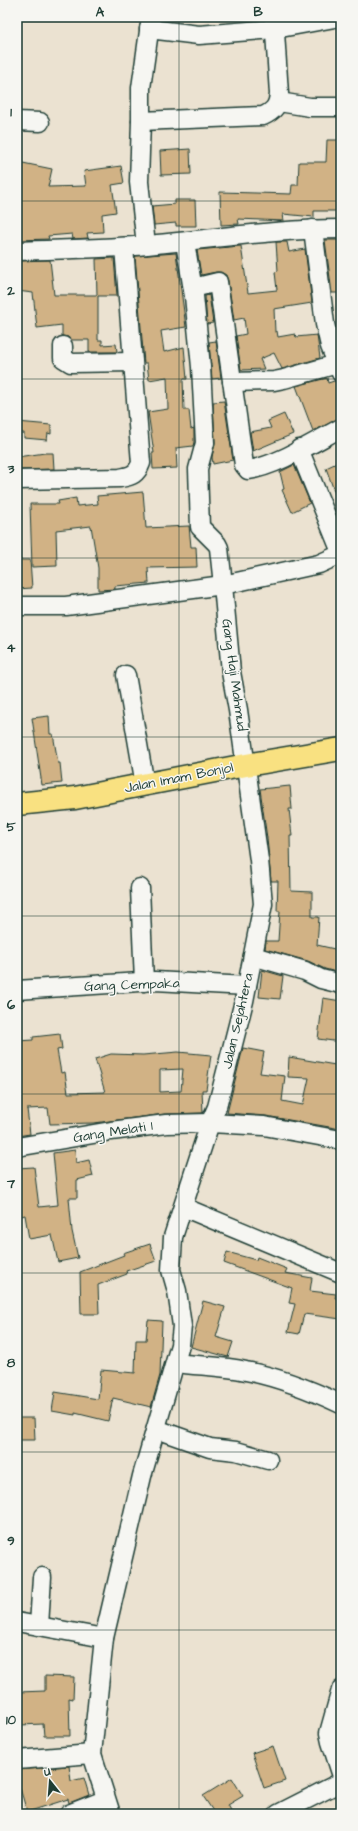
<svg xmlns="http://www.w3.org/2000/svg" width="358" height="1831" font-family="'Architects Daughter',sans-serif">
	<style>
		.building { fill: #d1b285; stroke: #1f3d34; fill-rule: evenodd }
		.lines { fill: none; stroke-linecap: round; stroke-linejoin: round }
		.minor-casing { stroke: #1f3d34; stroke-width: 21 }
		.highway-casing { stroke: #1f3d34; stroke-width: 25 }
		.minor { stroke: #f6f6f2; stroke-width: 18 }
		.highway { stroke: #f9e181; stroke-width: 22 }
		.grid { fill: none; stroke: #1f3d34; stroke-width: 1; stroke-opacity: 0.55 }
		.labels { text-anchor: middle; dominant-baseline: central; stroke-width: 3; stroke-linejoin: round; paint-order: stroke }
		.street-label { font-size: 14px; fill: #1f3d34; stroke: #f6f6f2 }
		.neatline { fill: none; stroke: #1f3d34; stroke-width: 1.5 }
		.grid-label { font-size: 13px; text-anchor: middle; font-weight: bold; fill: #1f3d34 }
	</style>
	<rect width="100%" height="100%" fill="#ebe2d1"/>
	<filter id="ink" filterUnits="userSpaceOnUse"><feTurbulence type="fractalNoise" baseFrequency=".025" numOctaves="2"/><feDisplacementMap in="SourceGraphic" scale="8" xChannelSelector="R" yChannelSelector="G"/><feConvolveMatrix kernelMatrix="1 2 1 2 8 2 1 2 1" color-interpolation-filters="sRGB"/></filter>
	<g filter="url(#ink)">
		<g class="building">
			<path d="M327,140h14v71h-27v6l-31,-3 1,7 -46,-2 1,5 -18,1 -1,-33 71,2 1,-9h6l1,-23h27z"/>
			<path d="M190,149l1,25 -30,1 -1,-24z"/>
			<path d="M18,162l34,7 -4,18 38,-1 -2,-15 37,-5 3,17 -12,2 4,27 -14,2 1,18 -16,1 1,5 -15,1 -1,-5 -24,2 1,3 -32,1z"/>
			<path d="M175,200h20l1,26h-20v-3l-22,2 -2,-19 23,-2z"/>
			<path d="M325,240h16v53h-9z"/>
			<path d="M276,242h11l2,10 16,-3 7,54 -38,6 1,23 2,-1 1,6 17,-3 1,3 21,-2 3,23 -38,11 -8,-16 -14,6 4,10 -23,1 -5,-34 10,-2 -2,-16 -10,2 -6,-39 -2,-6 -5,-3h-5l-15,3 -4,-25 44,-4 7,47 29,-3 -2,-18 3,-1z"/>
			<path d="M176,253l10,74 -25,4 3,21 20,-5 3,32h-4l1,31h5l2,19 3,-1v14l-1,4 -17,2 1,20 -24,1 -1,-16h2l-6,-41 20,-3 -1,-32 -18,3 -2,-17h-3l-9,-107z"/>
			<path d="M114,258l3,38h-19v44h4v5l14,-1 1,8h-28v-12h-18l-3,-3 -6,-1v-11l-25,3 -4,-35 -16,-2v-30l33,-1 4,35h43l-1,-36z"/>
			<path d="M209,295l4,28 -6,1 -2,-28z"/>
			<path d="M216,341l5,37 -9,1 -3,-37z"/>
			<path d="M327,378l1,5 6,-2 6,2 1,4v31l-28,13 -17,-45z"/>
			<path d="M224,401l9,59 -20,4 -1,-7 3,-15 -2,-40z"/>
			<path d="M284,414l9,20 -40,17 -3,-19 21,-4 -3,-7z"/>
			<path d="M17,422l34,3v9l-3,-1 -1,7 -23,-2v-5h-7z"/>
			<path d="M45,453h8l1,16 -37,1v-13z"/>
			<path d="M341,461v44h-2l-13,-37z"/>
			<path d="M294,465l16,38 -18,9 -10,-22 2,-1 -4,-17z"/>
			<path d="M143,492l3,36 43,-2 2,21h5l1,20 -49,1 1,15 -34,3v3l-17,1v-22l-7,-42 -35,4 1,36 -25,1 -2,-63h29l-1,-3 18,-3 1,8 21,-2 -1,-8z"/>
			<path d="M17,560h13l2,28 -15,1z"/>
			<path d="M49,716l1,18h3l5,29h2l2,20 -20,2 -10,-67z"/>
			<path d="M290,786l2,23h-3l3,27h-2l1,55 21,1v25h7l-2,28 22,5 -3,22 -11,-3 -17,-8 -43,-12 1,-8h12l2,-30h-3l1,-30h-7l-4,-43 -7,-49z"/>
			<path d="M262,970l21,6 -3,23 -21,-2z"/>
			<path d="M323,998l18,3v41l-23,-3z"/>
			<path d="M60,1034l2,15 -5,1 4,23 4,-1 3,21 37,-1 -10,-33 16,-5 32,1 35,-3 33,3 -5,35h-4l1,23 -38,1 -71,9 -44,1 -2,-16 -21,1 3,25 -13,2v-95l16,-1v-3zM183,1069l-2,22 -21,1v-22z"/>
			<path d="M243,1048l21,4 -4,21 25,3 -3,25 21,4 6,-27 -21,-1 1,-20 52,9v63l-75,-13 -39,-3z"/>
			<path d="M75,1150l1,13 13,-3 4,16 -16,4v18h-8l3,33 6,27 -20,4 -6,-27 -23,4 -4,-24 -8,2v-49l17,-1 5,40 19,-2 -5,-52z"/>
			<path d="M150,1244l6,17 -30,10 1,3 -29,11 1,29h-18l-1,-42 44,-17 -1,-2z"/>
			<path d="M227,1252l29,8 1,-3 30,12 -2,4 27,5 -2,13 26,3 -1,4h6v21l-37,-5 -5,20 -11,-2 7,-28 -6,-1 3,-15 -68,-25z"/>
			<path d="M203,1301l22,6 -9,30 17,5 -5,15 -37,-10z"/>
			<path d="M148,1320l14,1 -2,54 -9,32 -38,-9 -5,23 -33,-8v2l-23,-4 3,-19 43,7 3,-29 34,3 1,-33h10z"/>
			<path d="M18,1418h16l1,22h-17z"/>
			<path d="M45,1676l29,1 -1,22 -4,-1 1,38h-26l-1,-12 -23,1 -1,-33 26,-1z"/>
			<path d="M273,1746l12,35 -21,7 -12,-35z"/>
			<path d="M69,1766l2,15 13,-3 5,17 -20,8 -1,-4 -41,13 -7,-24 -3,1v-19z"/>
			<path d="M232,1778l11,18 -15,9 5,9h-18l-12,-18z"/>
		</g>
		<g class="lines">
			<g class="minor-casing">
				<g id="minor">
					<path d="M149,29l50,6 76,-6 65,-12"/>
					<path d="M279,102l31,5h31"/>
					<path d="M17,121l23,1"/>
					<path d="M141,121l122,-5c11,-5 15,-10 16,-22l-5,-77"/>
					<path d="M313,229l12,95 5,22 11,27"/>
					<path d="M146,245l-7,-63 2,-61v-33l10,-71"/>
					<path d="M17,251c43,-2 87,-2 130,-6 65,-6 129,-16 194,-16"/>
					<path d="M193,288l25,-6 26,183 4,5c29,-4 66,-28 93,-42"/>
					<path d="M63,346v12l8,5 62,-1"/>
					<path d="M232,382l42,-1 10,-2 53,-15"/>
					<path d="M299,449l42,103"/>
					<path d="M17,480l103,-2c12,-2 17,-4 21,-15l-17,-216"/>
					<path d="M17,606h49l157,-21 -4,-37 -2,-4 -17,-17 -2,-58 7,-26 -4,-76 -7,-71 -9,-54"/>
					<path d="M126,675l19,110"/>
					<path d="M140,888l4,94"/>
					<path d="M253,956l52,15 16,8 20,5"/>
					<path d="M17,990l138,-9 92,5"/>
					<path d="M17,1147l94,-16 55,-7 44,-1 54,3 77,14"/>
					<path d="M183,1207l158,66"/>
					<path d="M176,1363c23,3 47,3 70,8 32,6 65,19 95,33"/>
					<path d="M156,1429l54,19 26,3 32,9"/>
					<path d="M17,1622l87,16"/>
					<path d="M39,1626l3,-49"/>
					<path d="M341,1690l-12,43 2,9 10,31"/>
					<path d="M17,1760l75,-6"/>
					<path d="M69,1814l36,-14"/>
					<path d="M111,1814l-19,-60 12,-116 38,-162 38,-131 2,-19 -5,-35 -6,-21 2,-33 37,-114 7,-16 27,-106 19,-97 -4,-44 -21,-150 -7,-38 -8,-87 96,-21 22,-10"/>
					<path d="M278,1814l63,-32"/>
				</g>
			</g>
			<g class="highway-casing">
				<path id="highway" d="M17,804l58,-6 171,-33 95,-16"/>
			</g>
			<use href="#minor" class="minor"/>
			<use href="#highway" class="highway"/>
		</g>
	</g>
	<path class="grid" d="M179,17v1797M17,201h324M17,379h324M17,558h324M17,737h324M17,916h324M17,1094h324M17,1273h324M17,1452h324M17,1630h324"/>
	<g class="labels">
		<g class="street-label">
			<text transform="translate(234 675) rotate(82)">Gang Haji Mahmud</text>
			<text transform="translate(179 778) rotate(-11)">Jalan Imam Bonjol</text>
			<text transform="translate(132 985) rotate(-2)">Gang Cempaka</text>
			<text transform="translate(238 1021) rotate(-77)">Jalan Sejahtera</text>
			<text transform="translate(113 1132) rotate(-9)">Gang Melati 1</text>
		</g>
	</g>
	<rect width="358" height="1831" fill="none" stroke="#f6f6f2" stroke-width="44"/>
	<g transform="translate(50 1781) rotate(343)" stroke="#f6f6f2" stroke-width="3" paint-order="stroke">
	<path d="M0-3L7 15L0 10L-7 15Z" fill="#1f3d34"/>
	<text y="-6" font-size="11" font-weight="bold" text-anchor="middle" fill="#1f3d34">U</text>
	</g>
	<rect x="22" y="22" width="314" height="1787" class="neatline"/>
	<g class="grid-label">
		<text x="100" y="16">A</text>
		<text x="258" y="16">B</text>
		<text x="11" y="116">1</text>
		<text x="11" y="295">2</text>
		<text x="11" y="473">3</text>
		<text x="11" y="652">4</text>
		<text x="11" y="831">5</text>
		<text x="11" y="1009">6</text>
		<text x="11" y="1188">7</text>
		<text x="11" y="1367">8</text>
		<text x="11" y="1545">9</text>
		<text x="11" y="1724">10</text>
	</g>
</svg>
